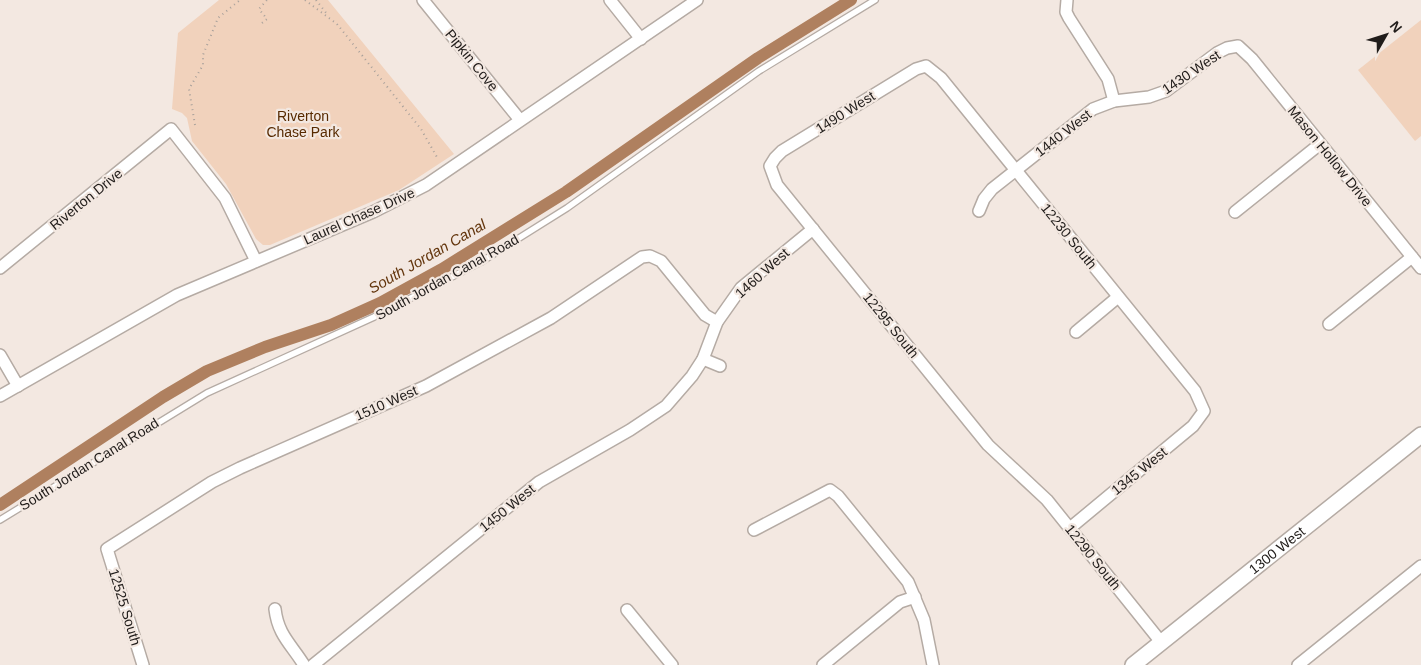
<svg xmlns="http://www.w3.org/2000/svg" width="1421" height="665" font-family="Arial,sans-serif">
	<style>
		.green { fill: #f1d2bc }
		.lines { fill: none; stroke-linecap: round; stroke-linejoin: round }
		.canal { stroke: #af805f; stroke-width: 12 }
		.lane-casing { stroke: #b5aba4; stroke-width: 8 }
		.street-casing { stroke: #b5aba4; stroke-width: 14 }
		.secondary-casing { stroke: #b5aba4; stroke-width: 18 }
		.path { stroke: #a9a19b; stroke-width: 2; stroke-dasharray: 1 4; stroke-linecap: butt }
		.lane { stroke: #fff; stroke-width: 5.5 }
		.street { stroke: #fff; stroke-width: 11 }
		.secondary { stroke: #fff; stroke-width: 15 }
		.labels { text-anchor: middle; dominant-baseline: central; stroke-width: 4.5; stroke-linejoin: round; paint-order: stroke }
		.street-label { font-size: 14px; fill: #201c1a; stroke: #f3e8e1 }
		.park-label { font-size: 14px; fill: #572a00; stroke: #f3e8e1 }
		.water-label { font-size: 15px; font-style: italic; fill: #63350c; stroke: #f3e8e1 }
	</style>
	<rect width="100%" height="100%" fill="#f3e8e1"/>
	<g class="green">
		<path d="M219,0h109l126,154 -55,36 -129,55h-7l-7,-6 -30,-55 -34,-43 -5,-23 -5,-5 -10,-4 6,-76z"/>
		<path d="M1421,20v116l-6,5 -57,-71z"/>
	</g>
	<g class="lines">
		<path class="canal" d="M0,505l163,-108 44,-26 58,-24 66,-22 49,-22 62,-34 124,-77 192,-134 93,-58"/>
		<g class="lane-casing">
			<path id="lane" d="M0,520l207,-127 167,-76 107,-55 86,-54 192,-137 116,-71"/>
		</g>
		<g class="street-casing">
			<g id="street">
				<path d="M423,0l97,120"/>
				<path d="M610,0l31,39"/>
				<path d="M1067,0l-1,12 3,6 39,61 6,22"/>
				<path d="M979,211l5,-12 8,-10 101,-80 21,-8 35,-4 17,-6 51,-38 10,-5 11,-2 14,13 169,209"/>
				<path d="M1235,212l85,-68"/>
				<path d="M0,268l171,-139 54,69 31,63"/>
				<path d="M1329,324l83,-67"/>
				<path d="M1076,332l42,-35"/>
				<path d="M0,355l18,31"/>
				<path d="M703,359l17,7"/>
				<path d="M0,396l177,-101 196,-83 53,-27 271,-185"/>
				<path d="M1070,528l123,-102 11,-15 -9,-20 -254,-313 -15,-12 -10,3 -134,82 -7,7 -5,8 7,19 211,260 59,55 114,142"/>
				<path d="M754,530l76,-40 8,6 70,86 16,38 9,45"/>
				<path d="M275,609c3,26 16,35 29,56"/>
				<path d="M627,610l45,55"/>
				<path d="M143,665l-36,-116 105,-67 28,-14 186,-82 125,-68 91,-61 8,-1 11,5 44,54 12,7"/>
				<path d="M313,665l226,-183 91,-52 36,-24 26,-30 11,-17 14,-37 24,-34 72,-59"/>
				<path d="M823,665l77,-63 15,-5"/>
				<path d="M1298,665l123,-99"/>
			</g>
		</g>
		<g class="secondary-casing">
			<g id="secondary">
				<path id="s1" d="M1133,665l288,-230"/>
			</g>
		</g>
		<g class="path">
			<path d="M305,0l32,24 84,105 17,30"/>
			<path d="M316,0l11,14"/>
			<path d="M262,23l5,-4 -8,-10 8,-9"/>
			<path d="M195,125l-6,-36 14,-24v-10l15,-37 22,-18"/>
		</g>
		<use href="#lane" class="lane"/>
		<use href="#street" class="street"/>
		<use href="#secondary" class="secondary"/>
	</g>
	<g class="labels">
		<g class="street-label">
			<text transform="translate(472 60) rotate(51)">Pipkin Cove</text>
			<text transform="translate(1191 72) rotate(-34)">1430 West</text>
			<text transform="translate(845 112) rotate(-32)">1490 West</text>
			<text transform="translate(1063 133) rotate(-38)">1440 West</text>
			<text transform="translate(1330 156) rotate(51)">Mason Hollow Drive</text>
			<text transform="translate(86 199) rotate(-39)">Riverton Drive</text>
			<text transform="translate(359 216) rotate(-24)">Laurel Chase Drive</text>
			<text transform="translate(1069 236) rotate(51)">12230 South</text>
			<text transform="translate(762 273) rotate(-42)">1460 West</text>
			<text transform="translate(447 277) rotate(-29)">South Jordan Canal Road</text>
			<text transform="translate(891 325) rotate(51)">12295 South</text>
			<text transform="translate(386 403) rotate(-24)">1510 West</text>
			<text transform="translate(89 464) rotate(-32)">South Jordan Canal Road</text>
			<text transform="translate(1139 471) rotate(-39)">1345 West</text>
			<text transform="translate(507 508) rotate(-39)">1450 West</text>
			<text stroke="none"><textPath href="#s1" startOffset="184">1300 West</textPath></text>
			<text transform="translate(1093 557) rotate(51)">12290 South</text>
			<text transform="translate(125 607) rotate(73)">12525 South</text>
		</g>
		<g class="park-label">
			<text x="303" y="116">Riverton<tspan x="303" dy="16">Chase Park</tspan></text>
		</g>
		<g class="water-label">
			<text transform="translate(427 256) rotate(-30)">South Jordan Canal</text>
		</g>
	</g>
	<g transform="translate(1386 35) rotate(51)" stroke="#f3e8e1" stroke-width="4" paint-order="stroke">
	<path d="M0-4L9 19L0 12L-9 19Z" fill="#201c1a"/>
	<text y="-8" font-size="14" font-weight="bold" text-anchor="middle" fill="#201c1a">N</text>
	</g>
</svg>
